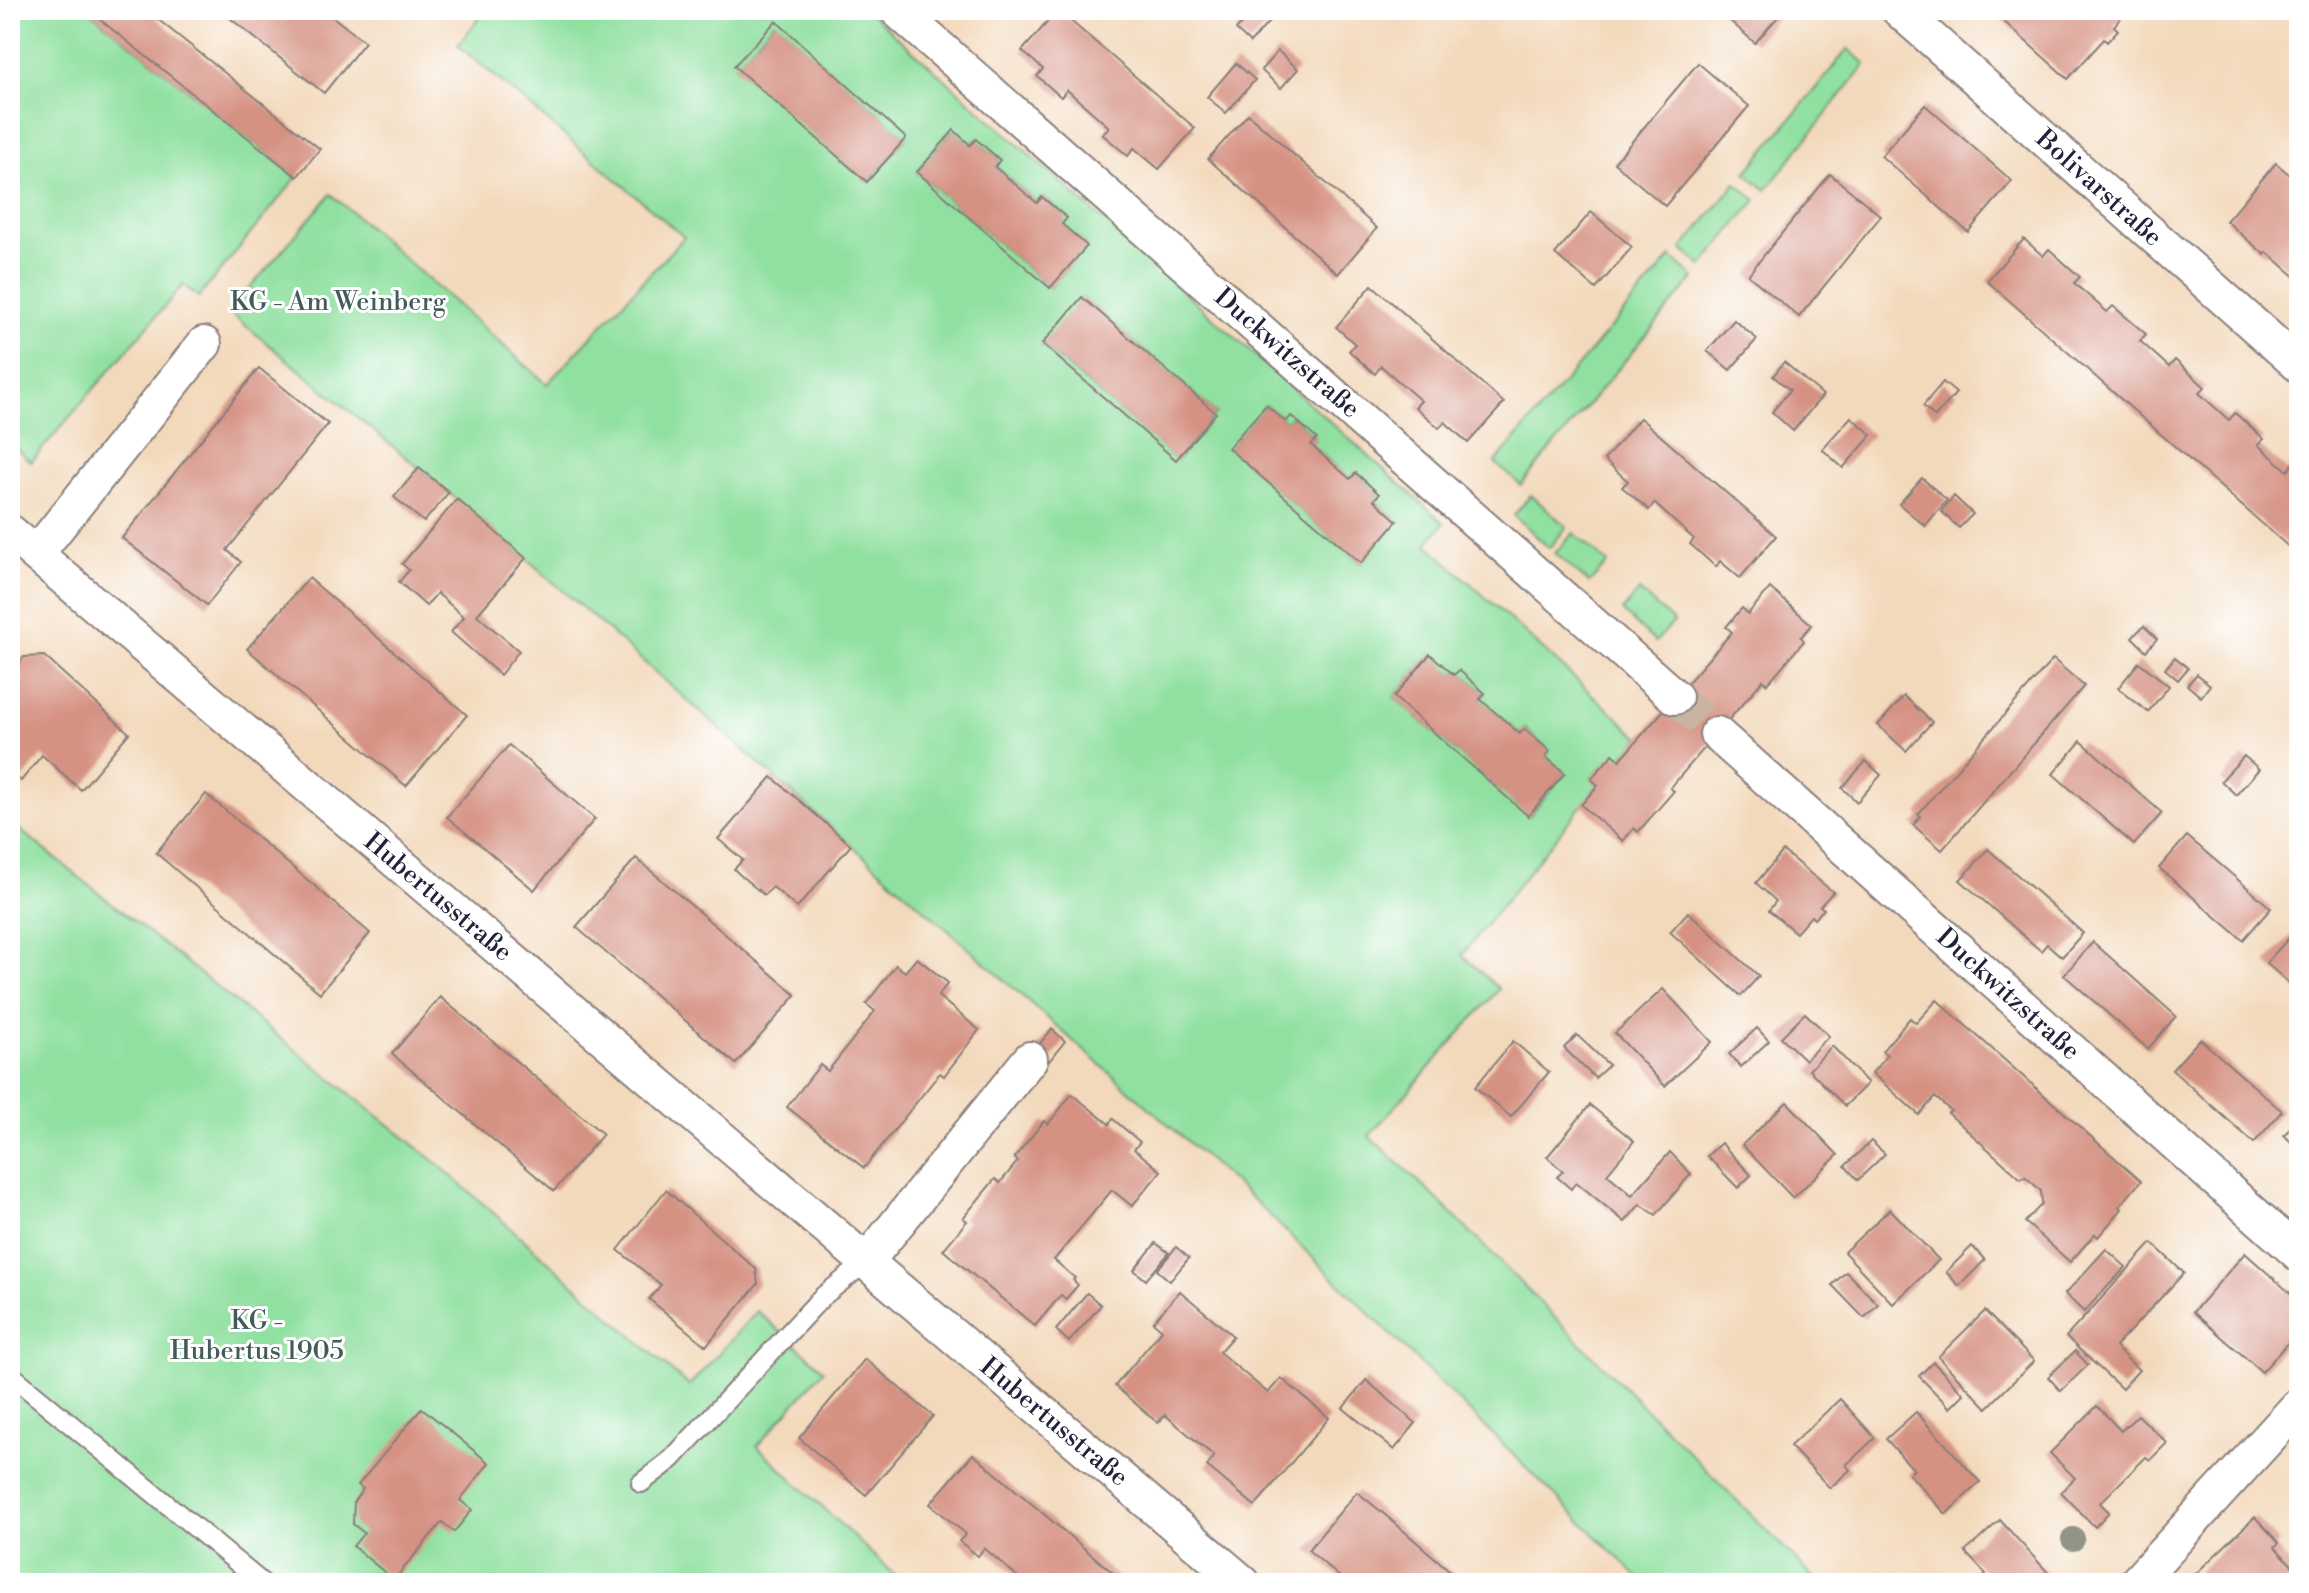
<svg xmlns="http://www.w3.org/2000/svg" width="2309" height="1593" font-family="'Libre Bodoni',serif">
	<style>
		.green { fill: #90e0a0; stroke: #59816e; stroke-width: 2; fill-rule: evenodd }
		.building { fill: #d59283 }
		.lines { fill: none; stroke-linecap: round; stroke-linejoin: round }
		.street-tunnel { stroke: #c9b4a1; stroke-width: 34; stroke-dasharray: 34 17; stroke-linecap: butt }
		.lane-casing { stroke: #8a7e7b; stroke-width: 22 }
		.street-casing { stroke: #8a7e7b; stroke-width: 38 }
		.lane { stroke: #fff; stroke-width: 18 }
		.street { stroke: #fff; stroke-width: 34 }
		.tree { fill: #929485 }
		.labels { text-anchor: middle; dominant-baseline: central; stroke-width: 6; stroke-linejoin: round; paint-order: stroke }
		.street-label { font-size: 26px; fill: #22223b; stroke: #fff }
		.park-label { font-size: 26px; fill: #435b59; stroke: #fff }
	</style>
	<rect width="100%" height="100%" fill="#fff"/>
	<filter id="ink" filterUnits="userSpaceOnUse"><feTurbulence type="fractalNoise" baseFrequency=".0125" numOctaves="2"/><feDisplacementMap in="SourceGraphic" scale="16" xChannelSelector="R" yChannelSelector="G"/><feConvolveMatrix kernelMatrix="1 2 1 2 8 2 1 2 1" color-interpolation-filters="sRGB"/></filter>
	<filter id="wash" filterUnits="userSpaceOnUse"><feTurbulence type="fractalNoise" baseFrequency=".006" numOctaves="4" result="noise"/><feDisplacementMap in="SourceGraphic" scale="32" xChannelSelector="R" yChannelSelector="G"/><feGaussianBlur stdDeviation="1.8" result="paint"/><feColorMatrix in="noise" values="0 0 0 0 0 0 0 0 0 0 0 0 0 0 0 0 0 1.4 0 .05"/><feComposite in="paint" operator="in"/></filter>
	<g filter="url(#wash)">
		<rect width="100%" height="100%" fill="#f3d9bb"/>
		<g class="green">
			<path d="M10,10h78l209,167 -98,120 -16,-12 -152,177 -21,-19z"/>
			<path d="M485,10h250l3,2 2,-2h127l577,513 -17,21 213,194 -20,22 -7,-5 -21,23 6,7 -136,170 37,34 -130,147 65,60 385,387h-175l-388,-381 -730,-644 -107,-90 -190,-156 102,-118 216,190 137,-147 -226,-192zM775,21l131,117 -38,44 -133,-116zM953,130l17,15 6,-6 24,21 -5,7 42,36 6,-6 23,21 -4,6 24,22 -36,42 -133,-116zM1083,298l133,115 -39,47 -135,-115zM1266,405l20,17 5,-6 25,22 -5,7 39,34 6,-6 23,21 -5,6 23,20 -36,43 -132,-115zM1430,655l24,20 5,-5 26,23 -5,6 40,35 5,-5 24,22 -3,6 19,16 -36,43 -135,-119z"/>
			<path d="M1848,49l18,15 -100,126 -20,-17z"/>
			<path d="M1736,183l20,17 -54,66 -20,-17z"/>
			<path d="M1671,257l23,21 -173,207 -26,-22z"/>
			<path d="M1531,495l36,32 -18,21 -35,-33z"/>
			<path d="M1574,533l34,30 -19,20 -34,-30z"/>
			<path d="M1639,591l35,31 -19,20 -33,-31z"/>
			<path d="M10,822l428,342 251,222 68,-75 67,59 -67,76 146,137h-893z"/>
		</g>
		<g id="blocks">
			<g class="building">
				<path d="M88,10h58l174,139 -23,28z"/>
				<path d="M220,10h104l41,32 -41,51z"/>
				<path d="M1058,10l137,118 -36,41 -25,-21 -6,8 -26,-22 7,-7 -42,-37 -6,7 -24,-21 6,-7 -21,-18z"/>
				<path d="M1254,10h16l5,5 -25,28 -14,-13z"/>
				<path d="M1718,10h66l-29,33z"/>
				<path d="M1991,10h124l7,6 -8,10 4,4 -11,12 -3,-3 -36,40z"/>
				<path d="M776,21l130,117 -39,44 -133,-116z"/>
				<path d="M1278,51l20,18 -17,19 -20,-18z"/>
				<path d="M1236,63l19,17 -29,33 -19,-16z"/>
				<path d="M1698,63l51,43 -84,100 -51,-43z"/>
				<path d="M1925,105l87,76 -44,51 -87,-76z"/>
				<path d="M1248,114l129,114 -39,46 -130,-115z"/>
				<path d="M954,130l16,15 6,-6 24,21 -5,7 42,36 5,-6 25,21 -5,6 25,22 -37,42 -133,-116z"/>
				<path d="M2276,163l23,20v97l-32,-28 -2,3 -39,-34z"/>
				<path d="M1830,174l51,42 -82,101 -51,-42z"/>
				<path d="M1591,212l41,35 -36,42 -41,-35z"/>
				<path d="M2024,239l19,17 6,-7 31,28 -6,6 33,29 6,-6 33,28 -6,7 29,26 6,-7 30,27 -6,6 30,27 6,-7 29,26 -6,6 30,26 5,-7 6,6v86l-312,-275z"/>
				<path d="M1372,285l132,118 -36,40 -23,-21 -6,6 -24,-21 6,-6 -40,-35 -6,8 -26,-23 6,-7 -19,-17z"/>
				<path d="M1082,297l134,116 -40,47 -134,-116z"/>
				<path d="M1734,320l23,19 -27,31 -23,-19z"/>
				<path d="M1784,362l39,33 -30,36 -21,-19 18,-22 -17,-14z"/>
				<path d="M259,368l69,56 -101,126 14,12 -34,43 -85,-67z"/>
				<path d="M1943,382l13,11 -21,24 -12,-11z"/>
				<path d="M1266,405l20,17 5,-6 26,23 -6,6 39,34 6,-6 23,21 -5,6 23,21 -36,42 -133,-115z"/>
				<path d="M1851,417l21,18 -29,33 -21,-19z"/>
				<path d="M1640,418l136,118 -36,42 -20,-17 -4,6 -26,-23 4,-5 -40,-36 -5,7 -27,-23 6,-6 -24,-21z"/>
				<path d="M419,468l30,24 -25,30 -30,-25z"/>
				<path d="M1922,478l25,22 -22,26 -26,-22z"/>
				<path d="M1954,496l19,18 -14,14 -18,-17z"/>
				<path d="M457,499l69,59 -49,57 42,36 -19,24 -49,-43 13,-15 -27,-24 -11,13 -27,-24 10,-12 -7,-6z"/>
				<path d="M309,578l158,137 -61,71 -159,-137z"/>
				<path d="M1770,588l42,37 -11,12 3,4 -37,43 -4,-4 -93,108 4,3 -36,41 -4,-4 -11,13 -42,-36 17,-20 -7,-6 22,-25 7,6 112,-128 -6,-5 16,-19 6,6z"/>
				<path d="M2144,626l13,13 -11,12 -14,-14z"/>
				<path d="M1430,654l24,21 5,-5 26,23 -5,6 40,35 4,-5 26,22 -4,6 19,16 -37,43 -134,-119z"/>
				<path d="M44,656l85,77 -48,57 -39,-35 -21,26 -11,-9v-97l14,-18z"/>
				<path d="M2175,657l13,11 -10,12 -13,-11z"/>
				<path d="M2053,659l31,27 -142,164 -29,-25 8,-9 -3,-2z"/>
				<path d="M2139,662l30,24 -21,26 -30,-24z"/>
				<path d="M2197,674l13,11 -9,12 -14,-12z"/>
				<path d="M1904,696l28,26 -26,29 -28,-26z"/>
				<path d="M2081,741l81,72 -28,32 -81,-71z"/>
				<path d="M509,745l86,74 -61,71 -87,-73z"/>
				<path d="M2244,756l15,13 -23,26 -15,-14z"/>
				<path d="M1866,761l15,14 -24,27 -15,-14z"/>
				<path d="M772,777l79,68 -54,63 -24,-21 -9,8 -25,-21 -5,-5 9,-9 -25,-21z"/>
				<path d="M206,794l164,139 -50,60 -164,-140z"/>
				<path d="M2187,836l84,72 -28,32 -84,-72z"/>
				<path d="M1988,849l95,84 -21,24 -15,-13 -6,7 -81,-71z"/>
				<path d="M1783,851l50,41 -13,14 4,3 -10,10 -3,-3 -15,17 -27,-23 7,-9 -20,-18z"/>
				<path d="M636,858l160,137 -60,69 -160,-137z"/>
				<path d="M1688,912l71,64 -18,20 -71,-64z"/>
				<path d="M2299,927v65l-33,-29z"/>
				<path d="M2093,942l83,74 -28,33 -84,-74z"/>
				<path d="M917,958l31,25 -10,13 41,34 -35,46 -4,-3 -76,95 -77,-61 33,-42 8,6 47,-60 -9,-7 30,-39 9,7z"/>
				<path d="M1663,989l49,53 -47,44 -50,-53z"/>
				<path d="M440,997l163,137 -49,57 -162,-137z"/>
				<path d="M1937,1000l204,181 -22,26 3,2 -24,28 -3,-3 -25,28 -45,-40 17,-18 -1,-13 -16,-15 -4,3 -73,-66 3,-2 -16,-14 -16,18 -47,-42 15,-18 -5,-4 28,-33 6,5z"/>
				<path d="M1805,1013l24,23 -24,24 -24,-23z"/>
				<path d="M1757,1028l12,13 -28,26 -12,-13z"/>
				<path d="M1052,1029l13,12 -19,24 -14,-12z"/>
				<path d="M1577,1035l32,30 -14,13 -31,-30z"/>
				<path d="M2200,1039l82,72 -28,32 -82,-73z"/>
				<path d="M1513,1041l36,31 -38,45 -36,-30z"/>
				<path d="M1832,1046l36,37 -23,23 -36,-36z"/>
				<path d="M1072,1094l37,30 4,-5 27,23 -6,7 27,22 -29,35 -20,-16 -58,70 21,18 -2,2 5,5 -12,14 -5,-4 -26,31 -92,-76 24,-29 -4,-3 32,-39 5,4 18,-22 -4,-3 30,-37 4,3z"/>
				<path d="M1787,1102l51,53 -45,43 -51,-53z"/>
				<path d="M1590,1105l44,36 -27,33 25,21 38,-43 21,22 -35,41 -16,-11 -15,18 -49,-40 -5,7 -14,-12 6,-6 -16,-14z"/>
				<path d="M2299,1118v32l-15,-15z"/>
				<path d="M1871,1141l14,13 -27,26 -13,-14z"/>
				<path d="M1721,1143l30,32 -13,13 -31,-32z"/>
				<path d="M666,1190l90,79 2,15 -52,62 -57,-47 12,-14 -43,-35z"/>
				<path d="M1890,1209l49,51 -46,44 -49,-52z"/>
				<path d="M1156,1243l13,10 -23,27 -12,-10z"/>
				<path d="M2152,1243l32,30 -69,74 24,23 -17,19 -56,-52z"/>
				<path d="M1972,1246l13,14 -26,26 -13,-14z"/>
				<path d="M1176,1247l13,11 -19,23 -13,-11z"/>
				<path d="M2106,1249l20,18 -42,45 -19,-18z"/>
				<path d="M2245,1253l45,40 2,-2 7,6v36l-4,5 -2,-1 -31,35 -69,-60z"/>
				<path d="M1846,1272l32,32 -14,14 -32,-33z"/>
				<path d="M1180,1291l53,45 -14,16 49,41 13,-15 48,40 -74,88 -48,-40 7,-10 -49,-41 -7,8 -43,-37 47,-56 -9,-8z"/>
				<path d="M1087,1293l14,12 -32,37 -13,-12z"/>
				<path d="M1985,1311l49,50 -47,47 -49,-51z"/>
				<path d="M2075,1351l13,14 -27,26 -13,-14z"/>
				<path d="M865,1359l68,57 -67,79 -67,-57z"/>
				<path d="M1933,1362l31,32 -14,14 -31,-32z"/>
				<path d="M1366,1380l50,43 -22,27 -51,-42z"/>
				<path d="M1840,1399l35,39 -29,27 4,5 -20,18 -40,-42z"/>
				<path d="M2097,1406l24,25 17,-16 29,28 -17,17 -4,-3 -46,46 9,9 -14,15 -34,-35 14,-14 -25,-25z"/>
				<path d="M422,1408l67,55 -29,37 12,10 -18,22 -12,-10 -48,58 -41,-34 11,-13 -11,-9 1,-23 9,-12 -5,-4z"/>
				<path d="M1916,1412l64,70 -34,32 -37,-40 5,-4 -28,-31z"/>
				<path d="M973,1454l152,129h-100l-41,-35 -6,8 -19,-15 7,-7 -36,-30z"/>
				<path d="M1357,1492l26,21 81,70h-117l-39,-33z"/>
				<path d="M2255,1517l24,26 -4,4 23,25 -13,11h-99z"/>
				<path d="M2000,1520l52,57 -7,6h-57l-5,-5 3,-4 -21,-22z"/>
			</g>
		</g>
	</g>
	<g filter="url(#ink)">
		<use href="#blocks" fill-opacity="0" stroke="#8a7e7b" stroke-width="2"/>
		<g class="lines">
			<path class="street-tunnel" d="M1675,697l42,37"/>
			<g class="lane-casing">
				<g id="lane">
					<path d="M10,1374l252,209"/>
					<path d="M641,1483l31,-24 150,-162 44,-35"/>
				</g>
			</g>
			<g class="street-casing">
				<g id="street">
					<path d="M897,10l778,687"/>
					<path d="M1899,10l400,355"/>
					<path d="M10,532l1233,1051"/>
					<path d="M36,554l168,-210"/>
					<path d="M1717,734l582,520"/>
					<path d="M866,1262l164,-203"/>
					<path d="M2136,1583l163,-178"/>
				</g>
			</g>
			<use href="#lane" class="lane"/>
			<use href="#street" class="street"/>
		</g>
		<circle class="tree" cx="2073" cy="1539" r="12"/>
	</g>
	<g class="labels">
		<g class="street-label">
			<text transform="translate(2099 188) rotate(42)">Bolivarstraße</text>
			<text transform="translate(1287 353) rotate(41)">Duckwitzstraße</text>
			<text transform="translate(438 897) rotate(40)">Hubertusstraße</text>
			<text transform="translate(2008 994) rotate(42)">Duckwitzstraße</text>
			<text transform="translate(1054 1422) rotate(40)">Hubertusstraße</text>
		</g>
		<g class="park-label">
			<text x="338" y="302">KG - Am Weinberg</text>
			<text x="257" y="1321">KG -<tspan x="257" dy="30">Hubertus 1905</tspan></text>
		</g>
	</g>
	<rect width="2309" height="1593" fill="none" stroke="#fff" stroke-width="40"/>
</svg>
